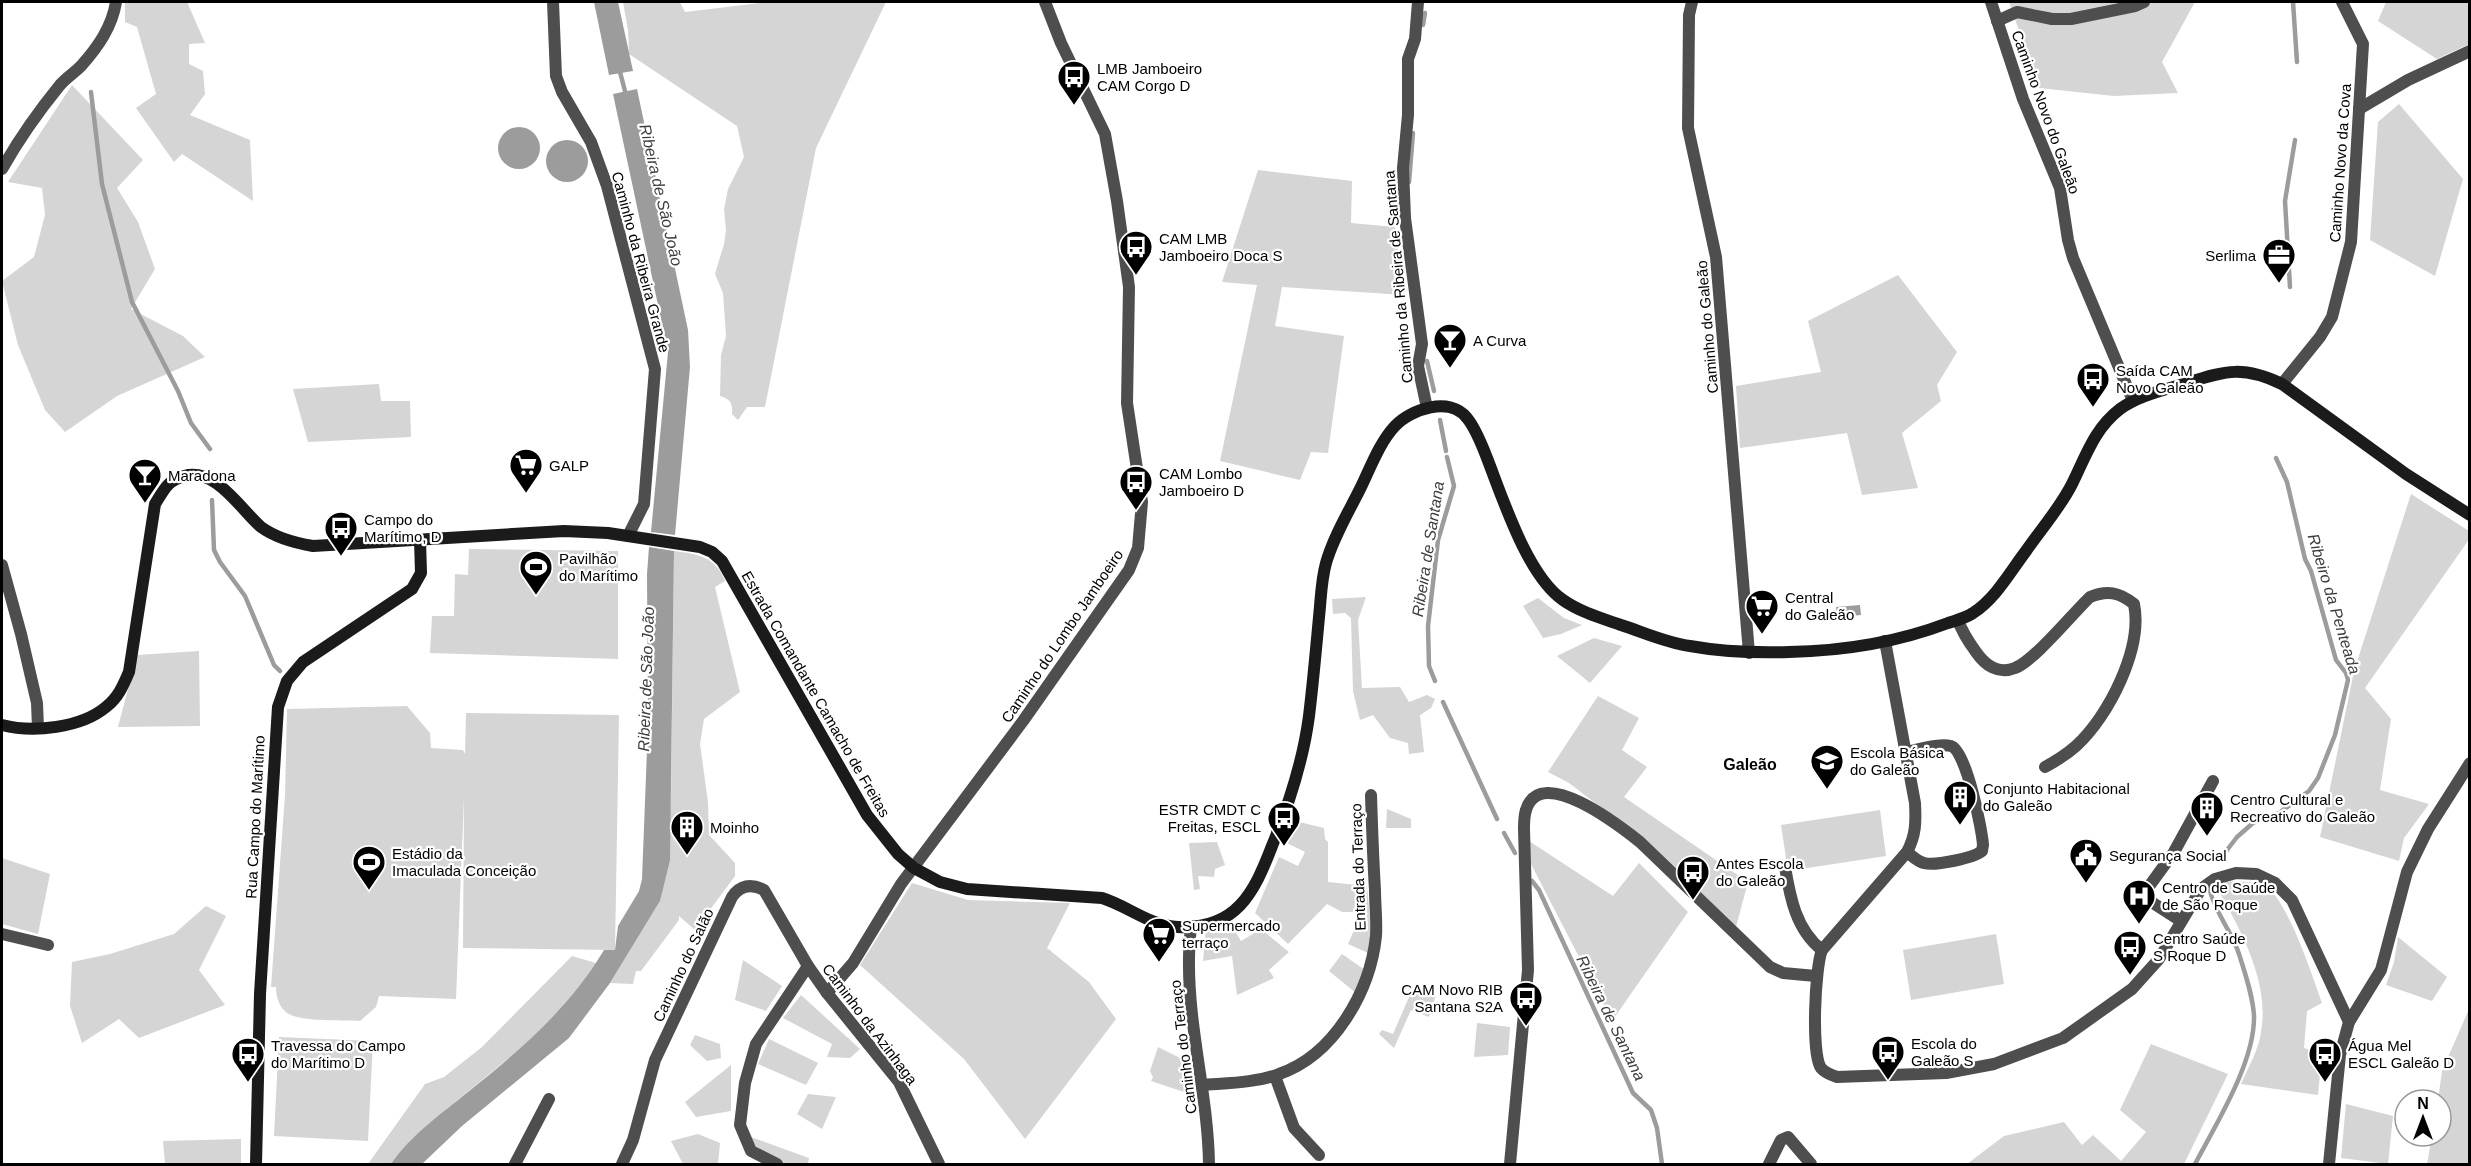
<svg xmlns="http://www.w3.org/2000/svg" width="2471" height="1166" font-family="Arial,sans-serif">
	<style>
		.green { fill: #d5d5d5 }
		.water { fill: #9c9c9c }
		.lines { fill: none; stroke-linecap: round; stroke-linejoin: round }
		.stream { stroke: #9c9c9c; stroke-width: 4.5 }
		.minor { stroke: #4e4e4e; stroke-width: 12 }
		.secondary { stroke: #1b1b1b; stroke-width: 12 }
		.labels { text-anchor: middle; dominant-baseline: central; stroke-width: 4.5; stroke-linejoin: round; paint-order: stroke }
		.poi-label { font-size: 15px; fill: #000; stroke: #fff; text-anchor: start }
		.street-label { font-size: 15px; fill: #000; stroke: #fff }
		.water-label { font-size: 16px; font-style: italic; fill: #3d3d3d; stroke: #fff }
		.neighbourhood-label { font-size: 16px; font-weight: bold; fill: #000; stroke: #fff }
	</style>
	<rect width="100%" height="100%" fill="#fff"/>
	<g class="green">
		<path d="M125,2h62l18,41 -16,1v20l14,7 2,23 -15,21 60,25 3,61 -71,-47 -8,8 -38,-54 20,-14 -19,-67 -12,-5z"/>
		<path d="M623,2h57l5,10 83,-10h118l-70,146 -51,259h-18l-9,13 -6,-6c1,-11 -2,-15 -12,-18l1,-41 5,-19 -3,-43 -8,-19 9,-30 2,-14 -2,-21 4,-20 16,-32 -7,-31 -108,-72 -1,-24z"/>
		<path d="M2009,2h186l-33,60 16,31 -64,3 -75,-8z"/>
		<path d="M2386,2h83v42l-32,15 -59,-38z"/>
		<path d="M72,85l71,75 -26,28 21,34 17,47 -24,40 52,27 22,21 -88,39 -52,36 -20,-22 -27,-65 -16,-64 32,-24 11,-42 -3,-27 -34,-6z"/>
		<path d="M2399,104l64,75 -28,97 -65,-36 8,-118z"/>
		<path d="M1258,170l94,11 -1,42 44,4 9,68 -122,-8 -7,39 69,10 -16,117 -17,-1 -11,28 -80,-19 37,-176 -35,-3z"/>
		<path d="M1898,275l59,77 -20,33 4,16 -39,32 16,55 -56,7 -15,-62 -107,15 -4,-62 85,-14 -13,-51z"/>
		<path d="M379,384l2,17h29l1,36 -103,5 -15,-53z"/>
		<path d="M2411,494l58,37 1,7 -105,150 26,31 -11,71 49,14 -25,34 -5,23 -79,-24 34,-166z"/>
		<path d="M469,549l149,2v108l-188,-6 2,-37h22l1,-42 13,1z"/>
		<path d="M674,551c24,3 42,6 51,30l-10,6 25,105 -36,27 -4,25 8,58 1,33 26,28v13l-40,54 -16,-14v4l-38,51h-5l-3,13 -23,-1 50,-82 11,-102z"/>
		<path d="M1366,597l-8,23 4,68 38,-1 9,15 18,-7 8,4 -4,9 -11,7 4,37 -15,2 -1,-11 -18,-5 -17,-23 -13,5 -7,-29 -2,-73 -6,-5 -12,1 -1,-15z"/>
		<path d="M1538,598l26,20 18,7 -21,9 -18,4 -20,-32z"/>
		<path d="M1594,638l28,8 -32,37 -33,-27z"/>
		<path d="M199,651l1,75 -82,1 19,-72z"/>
		<path d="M1598,696l41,22 -17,32 25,17 -23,30 124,85 -12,45 -125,-112 -42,-32 -21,-11z"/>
		<path d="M407,706l23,27 1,15 32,2 2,4 1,-41 153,2 -4,235 -152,-2 1,-151 -8,202 -77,-3 -3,11 -16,14c-17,-1 -60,1 -73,-8 -8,-6 -11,-16 -11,-26h-5l14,-192 2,-86z"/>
		<path d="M1387,809l24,10v9h-25z"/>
		<path d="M1880,810l6,46 -98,15 -7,-46z"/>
		<path d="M1295,821l29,7 1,11 3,3v40l39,4 4,45 -3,22 -20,-9 14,-32h-20l-15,-8 -39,40 -33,-31 24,-56 19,9 7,-14 -20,-10z"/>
		<path d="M1529,841l84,55 26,-33 49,49 -76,109 -82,-159z"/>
		<path d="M1217,842l8,23 -10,4 -1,8 -16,-1 2,13 -6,1 -5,-47z"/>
		<path d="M2,858l48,16 -12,60 -36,-10z"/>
		<path d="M2236,881c8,1 20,1 28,4 23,12 49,93 58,118l-15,8 -3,37 18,6 -4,41 -77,-11c7,-16 18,-35 20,-52 9,-49 -20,-102 -44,-144l9,-6z"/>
		<path d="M912,883l56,17 102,3 -23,45 42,34 27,37 -91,120 -61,-80 -104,-94z"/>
		<path d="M206,906l20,10 -27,54 26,35 -86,33 -20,-19 -37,24 -12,-37 2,-44 38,-8 64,-20z"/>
		<path d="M1232,926l9,15 20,-12 28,23 -20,18 5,8 -37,17 -5,-39 -29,5 3,-33z"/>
		<path d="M1996,934l8,50 -93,16 -8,-50z"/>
		<path d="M2398,937l49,40 -15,24 -46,-16 8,-23z"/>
		<path d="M1342,954l23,16 -9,23 -27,-22z"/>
		<path d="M572,956l24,7 -27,38 -30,32 -108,89 -40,42h-23l57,-80 19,-7 38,-30z"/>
		<path d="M743,960l39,26 -16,25 -31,-11z"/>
		<path d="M1413,988l23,7 -7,22 -18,-7 -17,38 -15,-14 3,-4 11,4z"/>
		<path d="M801,995l59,54 -10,9 -23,-1 5,-13 -49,-26z"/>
		<path d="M2469,1009v155h-42l5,-28h9v-36h-3l4,-29z"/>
		<path d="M1477,1023l33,4 -2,28 -34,2z"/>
		<path d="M695,1035l25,9 1,14 -14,3 -17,-16z"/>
		<path d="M279,1037l94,4 -5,100 -94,-5z"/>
		<path d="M769,1039l49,24 -12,22 -48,-21z"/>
		<path d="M2151,1044l77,30 -44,90h-217l37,-28 60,-14 18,23 11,-10 28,26 25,-29 -26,-22z"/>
		<path d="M1158,1047l30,15 5,33 -42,-14 2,-4 -3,-6z"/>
		<path d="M731,1065v46l-35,6 -11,-15z"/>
		<path d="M808,1094l28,3 -14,32 -25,-15z"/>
		<path d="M2346,1104l47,12 -5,48 -47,-6z"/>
		<path d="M698,1134l22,9 -2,21h-35l-12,-23z"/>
		<path d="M748,1136l61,22 -1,6h-25l-26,-15z"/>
		<path d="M241,1139v25h-76l-2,-23z"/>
	</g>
	<g class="water">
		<path d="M594,2h24l15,69 -24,4z"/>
		<path d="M637,89l51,241 2,37 -15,168 -24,-3 17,-180 -55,-258z"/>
		<circle cx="519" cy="148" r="21"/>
		<circle cx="567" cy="161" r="21"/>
		<path d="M649,547l25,4 -4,309 -10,41 -50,82 -41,55 -107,88 -40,38h-31c20,-29 50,-50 77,-72 53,-43 100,-82 136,-142h11l3,-24 21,-35 3,-12 6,-155 -1,-150z"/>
		<path d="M1860,605l1,10 -24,2 -1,-10z"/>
	</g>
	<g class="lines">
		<g class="stream">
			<path d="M2293,2l4,60"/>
			<path d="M1423,25l2,-12"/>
			<path d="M619,68l7,27"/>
			<path d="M91,92l11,92 30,118 46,89 13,32 19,26"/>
			<path d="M1409,182l4,-49"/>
			<path d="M2290,287l-5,-86 10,-61"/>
			<path d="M1427,361l7,30"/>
			<path d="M1440,420l6,31"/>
			<path d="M212,500l2,50 6,12 25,34 29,69 6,6"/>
			<path d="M1435,681l-6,-15 -1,-40 10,-86 16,-54 -7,-29"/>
			<path d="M1443,702l54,117"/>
			<path d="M1504,833l11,20"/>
			<path d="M2224,854l13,-17 16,-14 26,-10 30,-22 9,-13 17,-43 13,-55 -2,-7 -10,-13 -25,-89 -6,-12 -18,-77 -11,-24"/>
			<path d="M1532,881l7,9 94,203 18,17 6,18 5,36"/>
			<path d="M2195,1164c21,-40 60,-102 59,-148 -1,-20 -9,-43 -15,-62 -7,-22 -23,-40 -29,-63"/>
		</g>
		<g class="minor">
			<path d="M553,2l3,74 6,16 29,50 16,44 48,183 -11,135 -16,32"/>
			<path d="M1418,2l-3,37 -7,20v56l-5,53 2,50 17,126 -4,22 9,42"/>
			<path d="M1692,2l-3,13 -1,113 28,129 33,396"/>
			<path d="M1991,2l32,97 37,89 8,52 5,18 60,143"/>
			<path d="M1997,21l20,-9 35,7h19l64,-13 9,-4"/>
			<path d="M2359,109l49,-29 62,-29"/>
			<path d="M2,169c17,-30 36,-57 58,-84 6,-7 14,-12 21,-19 17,-19 31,-39 35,-64"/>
			<path d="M2282,384l38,-47 12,-20 19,-75 12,-198 -21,-42"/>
			<path d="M2,565l19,69 16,69 1,25"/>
			<path d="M1958,620c4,12 10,21 18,32 9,13 22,23 39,16 19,-7 58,-55 75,-71 17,-7 29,-5 44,7 9,44 -25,112 -58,142 -9,8 -20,15 -31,21"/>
			<path d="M1885,641l30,162c1,19 1,32 -8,49l-85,98c-7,17 -11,104 -1,118 4,5 10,7 16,9l109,-4 48,-9 69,-26 69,-49 27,-30 42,-70 14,-10 21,-6 20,1 19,9 17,17 57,122"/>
			<path d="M1905,752c13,-2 33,-9 46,-6 15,4 31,83 32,99l-1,6c-8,7 -47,15 -58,12 -6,-1 -12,-7 -17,-11"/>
			<path d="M1785,867c5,30 11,63 37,83"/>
			<path d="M2181,921l-39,-25 32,-44 39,-71"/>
			<path d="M1191,926c-1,11 -2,22 -2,33 -1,69 19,136 20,205"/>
			<path d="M2,934l46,11"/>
			<path d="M827,993l26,-30 48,-79 122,-163 106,-151 9,-22 4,-46 -15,-99 2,-116 -12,-86 -12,-67 -44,-91 -16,-41"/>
			<path d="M1275,1076l19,52 25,27"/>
			<path d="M1202,1085c24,-2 54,-2 77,-11 55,-19 91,-82 97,-138 1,-15 -1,-31 -1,-46 -2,-32 -3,-63 -4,-95"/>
			<path d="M515,1164l34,-65"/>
			<path d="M622,1164l11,-24 22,-80 77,-163c8,-12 19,-14 32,-7l44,76 19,27 72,89 40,82"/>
			<path d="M777,1164l-26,-13 -11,-26 5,-42 11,-39 52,-78"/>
			<path d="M1510,1164l18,-194 -4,-141c0,-6 0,-13 2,-19 14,-47 95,17 114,32l130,125 13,6 33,3"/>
			<path d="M1769,1164l12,-24 7,-3 23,27"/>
			<path d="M2329,1164l11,-109 9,-33 32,-52 26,-98 21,-43 42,-66"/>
		</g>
		<g class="secondary">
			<path d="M2,725c31,8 79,3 104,-18 12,-9 17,-21 23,-35l26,-168c4,-6 8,-14 13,-19 4,-5 10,-7 16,-9 32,-9 57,34 77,51 15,11 34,16 52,19l251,-15 44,2 92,14 12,5 10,9 145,254 31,39 16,14 26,14 27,7 135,9c26,8 48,28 76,29 58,3 76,-34 94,-81 17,-42 31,-84 37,-130 4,-33 7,-66 10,-99 2,-18 2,-36 7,-54 7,-25 22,-50 34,-74 10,-20 19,-46 35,-63 16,-17 55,-30 72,-8 9,11 15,27 20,40 16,41 40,117 76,142 17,12 38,18 58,25 22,7 46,18 69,21 33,6 66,7 99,6 53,-1 109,-10 159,-29 9,-3 18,-5 25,-10 23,-15 37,-41 53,-62 15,-22 34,-43 46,-67 14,-28 22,-55 48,-75 19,-14 45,-19 67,-26 40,-13 57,-17 95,1l124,90 64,41"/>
			<path d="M256,1164l4,-170 18,-287 9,-26 16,-19 109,-73 9,-16 -1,-33"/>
		</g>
	</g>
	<defs>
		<g id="bus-pin" transform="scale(1.725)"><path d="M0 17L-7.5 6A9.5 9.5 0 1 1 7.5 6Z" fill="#000" stroke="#fff"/><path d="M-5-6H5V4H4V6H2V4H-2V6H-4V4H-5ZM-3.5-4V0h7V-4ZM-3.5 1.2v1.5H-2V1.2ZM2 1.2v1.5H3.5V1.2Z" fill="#fff"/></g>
		<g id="office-pin" transform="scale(1.725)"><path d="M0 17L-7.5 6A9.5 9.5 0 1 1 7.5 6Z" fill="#000" stroke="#fff"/><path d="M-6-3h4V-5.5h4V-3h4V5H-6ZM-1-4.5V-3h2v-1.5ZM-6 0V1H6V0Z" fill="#fff"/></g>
		<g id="bar-pin" transform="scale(1.725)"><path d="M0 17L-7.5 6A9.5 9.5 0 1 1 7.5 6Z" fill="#000" stroke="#fff"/><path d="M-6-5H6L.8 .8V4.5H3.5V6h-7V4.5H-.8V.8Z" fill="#fff"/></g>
		<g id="supermarket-pin" transform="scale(1.725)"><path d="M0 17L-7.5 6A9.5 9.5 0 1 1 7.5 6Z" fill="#000" stroke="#fff"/><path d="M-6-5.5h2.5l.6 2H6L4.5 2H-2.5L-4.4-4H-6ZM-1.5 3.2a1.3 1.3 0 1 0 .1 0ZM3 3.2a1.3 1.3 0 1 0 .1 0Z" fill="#fff"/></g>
		<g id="stadium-pin" transform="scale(1.725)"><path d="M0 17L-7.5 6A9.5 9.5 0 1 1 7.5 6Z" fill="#000" stroke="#fff"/><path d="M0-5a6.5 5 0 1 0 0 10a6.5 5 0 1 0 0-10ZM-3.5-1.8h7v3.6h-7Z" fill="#fff"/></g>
		<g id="school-pin" transform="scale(1.725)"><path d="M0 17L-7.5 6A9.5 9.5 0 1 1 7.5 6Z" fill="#000" stroke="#fff"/><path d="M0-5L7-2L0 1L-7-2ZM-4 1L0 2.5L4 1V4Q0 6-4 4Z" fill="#fff"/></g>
		<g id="building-pin" transform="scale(1.725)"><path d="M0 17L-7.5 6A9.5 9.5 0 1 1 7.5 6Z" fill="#000" stroke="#fff"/><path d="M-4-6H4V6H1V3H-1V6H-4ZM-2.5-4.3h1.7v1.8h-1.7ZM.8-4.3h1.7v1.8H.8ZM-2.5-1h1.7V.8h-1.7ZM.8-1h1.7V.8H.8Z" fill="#fff"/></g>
		<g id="civic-pin" transform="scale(1.725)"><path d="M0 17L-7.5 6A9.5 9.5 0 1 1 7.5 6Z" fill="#000" stroke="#fff"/><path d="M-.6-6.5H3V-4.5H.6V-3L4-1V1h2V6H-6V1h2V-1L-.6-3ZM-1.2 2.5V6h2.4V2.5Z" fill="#fff"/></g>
		<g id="hospital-pin" transform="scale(1.725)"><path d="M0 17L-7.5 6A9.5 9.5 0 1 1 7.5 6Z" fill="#000" stroke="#fff"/><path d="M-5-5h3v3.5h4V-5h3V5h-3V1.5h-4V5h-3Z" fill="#fff"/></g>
	</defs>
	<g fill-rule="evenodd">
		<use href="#bus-pin" x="1074" y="77"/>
		<use href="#bus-pin" x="1136" y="247"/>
		<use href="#office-pin" x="2279" y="255"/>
		<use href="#bar-pin" x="1450" y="340"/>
		<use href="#bus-pin" x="2093" y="379"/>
		<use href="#supermarket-pin" x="526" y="465"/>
		<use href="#bar-pin" x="145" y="475"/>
		<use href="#bus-pin" x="1136" y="482"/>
		<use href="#bus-pin" x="341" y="528"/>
		<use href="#stadium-pin" x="536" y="567"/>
		<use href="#supermarket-pin" x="1762" y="606"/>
		<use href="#school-pin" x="1827" y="761"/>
		<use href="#building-pin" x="1960" y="797"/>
		<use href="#building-pin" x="2207" y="808"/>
		<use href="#bus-pin" x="1284" y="818"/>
		<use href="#building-pin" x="687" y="827"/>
		<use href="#civic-pin" x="2086" y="855"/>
		<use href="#stadium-pin" x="369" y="862"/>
		<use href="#bus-pin" x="1693" y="872"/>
		<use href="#hospital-pin" x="2139" y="896"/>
		<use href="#supermarket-pin" x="1159" y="934"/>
		<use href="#bus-pin" x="2130" y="947"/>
		<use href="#bus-pin" x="1526" y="998"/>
		<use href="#bus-pin" x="1888" y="1052"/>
		<use href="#bus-pin" x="248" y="1054"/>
		<use href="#bus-pin" x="2325" y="1054"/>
	</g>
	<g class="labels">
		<g class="poi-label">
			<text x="1097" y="68">LMB Jamboeiro<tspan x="1097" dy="17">CAM Corgo D</tspan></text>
			<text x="1159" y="238">CAM LMB<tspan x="1159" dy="17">Jamboeiro Doca S</tspan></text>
			<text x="2256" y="255" text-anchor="end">Serlima</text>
			<text x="1473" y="340">A Curva</text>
			<text x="2116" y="370">Saída CAM<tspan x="2116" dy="17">Novo Galeão</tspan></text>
			<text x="549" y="465">GALP</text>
			<text x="1159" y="473">CAM Lombo<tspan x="1159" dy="17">Jamboeiro D</tspan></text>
			<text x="168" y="475">Maradona</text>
			<text x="364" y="519">Campo do<tspan x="364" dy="17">Marítimo, D</tspan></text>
			<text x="559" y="558">Pavilhão<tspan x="559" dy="17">do Marítimo</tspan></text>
			<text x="1785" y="597">Central<tspan x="1785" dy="17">do Galeão</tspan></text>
			<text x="1850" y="752">Escola Básica<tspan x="1850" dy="17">do Galeão</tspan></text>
			<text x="1983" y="788">Conjunto Habitacional<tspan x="1983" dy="17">do Galeão</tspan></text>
			<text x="2230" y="799">Centro Cultural e<tspan x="2230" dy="17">Recreativo do Galeão</tspan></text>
			<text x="1261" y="809" text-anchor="end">ESTR CMDT C<tspan x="1261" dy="17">Freitas, ESCL</tspan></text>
			<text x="710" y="827">Moinho</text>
			<text x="392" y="853">Estádio da<tspan x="392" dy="17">Imaculada Conceição</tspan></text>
			<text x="2109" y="855">Segurança Social</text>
			<text x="1716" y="863">Antes Escola<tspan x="1716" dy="17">do Galeão</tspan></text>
			<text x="2162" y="887">Centro de Saúde<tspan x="2162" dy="17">de São Roque</tspan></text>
			<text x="1182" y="925">Supermercado<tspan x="1182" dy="17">terraço</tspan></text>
			<text x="2153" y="938">Centro Saúde<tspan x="2153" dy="17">S Roque D</tspan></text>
			<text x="1503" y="989" text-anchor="end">CAM Novo RIB<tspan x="1503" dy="17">Santana S2A</tspan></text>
			<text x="1911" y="1043">Escola do<tspan x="1911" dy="17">Galeão S</tspan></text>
			<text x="271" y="1045">Travessa do Campo<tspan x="271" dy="17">do Marítimo D</tspan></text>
			<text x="2348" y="1045">Água Mel<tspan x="2348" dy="17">ESCL Galeão D</tspan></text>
		</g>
		<g class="street-label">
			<text transform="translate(2046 112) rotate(70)">Caminho Novo do Galeão</text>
			<text transform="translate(2340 163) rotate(-86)">Caminho Novo da Cova</text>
			<text transform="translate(641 262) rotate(75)">Caminho da Ribeira Grande</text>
			<text transform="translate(1398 277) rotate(-95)">Caminho da Ribeira de Santana</text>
			<text transform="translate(1707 327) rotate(-95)">Caminho do Galeão</text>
			<text transform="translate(1062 636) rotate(-56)">Caminho do Lombo Jamboeiro</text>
			<text transform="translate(816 694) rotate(60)">Estrada Comandante Camacho de Freitas</text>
			<text transform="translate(255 817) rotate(-87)">Rua Campo do Marítimo</text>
			<text transform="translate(1358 867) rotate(-92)">Entrada do Terraço</text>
			<text transform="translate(683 965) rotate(-65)">Caminho do Salão</text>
			<text transform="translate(870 1024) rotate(53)">Caminho da Azinhaga</text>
			<text transform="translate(1183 1047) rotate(-97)">Caminho do Terraço</text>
		</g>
		<g class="water-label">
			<text transform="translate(661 195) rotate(77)">Ribeira de São João</text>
			<text transform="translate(1428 549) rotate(-81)">Ribeira de Santana</text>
			<text transform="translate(2334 604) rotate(73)">Ribeiro da Penteada</text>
			<text transform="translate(646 679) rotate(-88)">Ribeira de São João</text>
			<text transform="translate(1611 1018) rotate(64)">Ribeira de Santana</text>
		</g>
		<g class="neighbourhood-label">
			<text x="1750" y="764">Galeão</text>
		</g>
	</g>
	<rect width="2471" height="1166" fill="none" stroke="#000000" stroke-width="6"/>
	<g transform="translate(2423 1118)"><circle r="28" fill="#ffffff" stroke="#999999" stroke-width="1.5"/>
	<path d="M0-4.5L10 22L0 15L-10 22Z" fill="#000000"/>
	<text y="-9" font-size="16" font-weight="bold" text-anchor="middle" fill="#000000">N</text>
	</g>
</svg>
